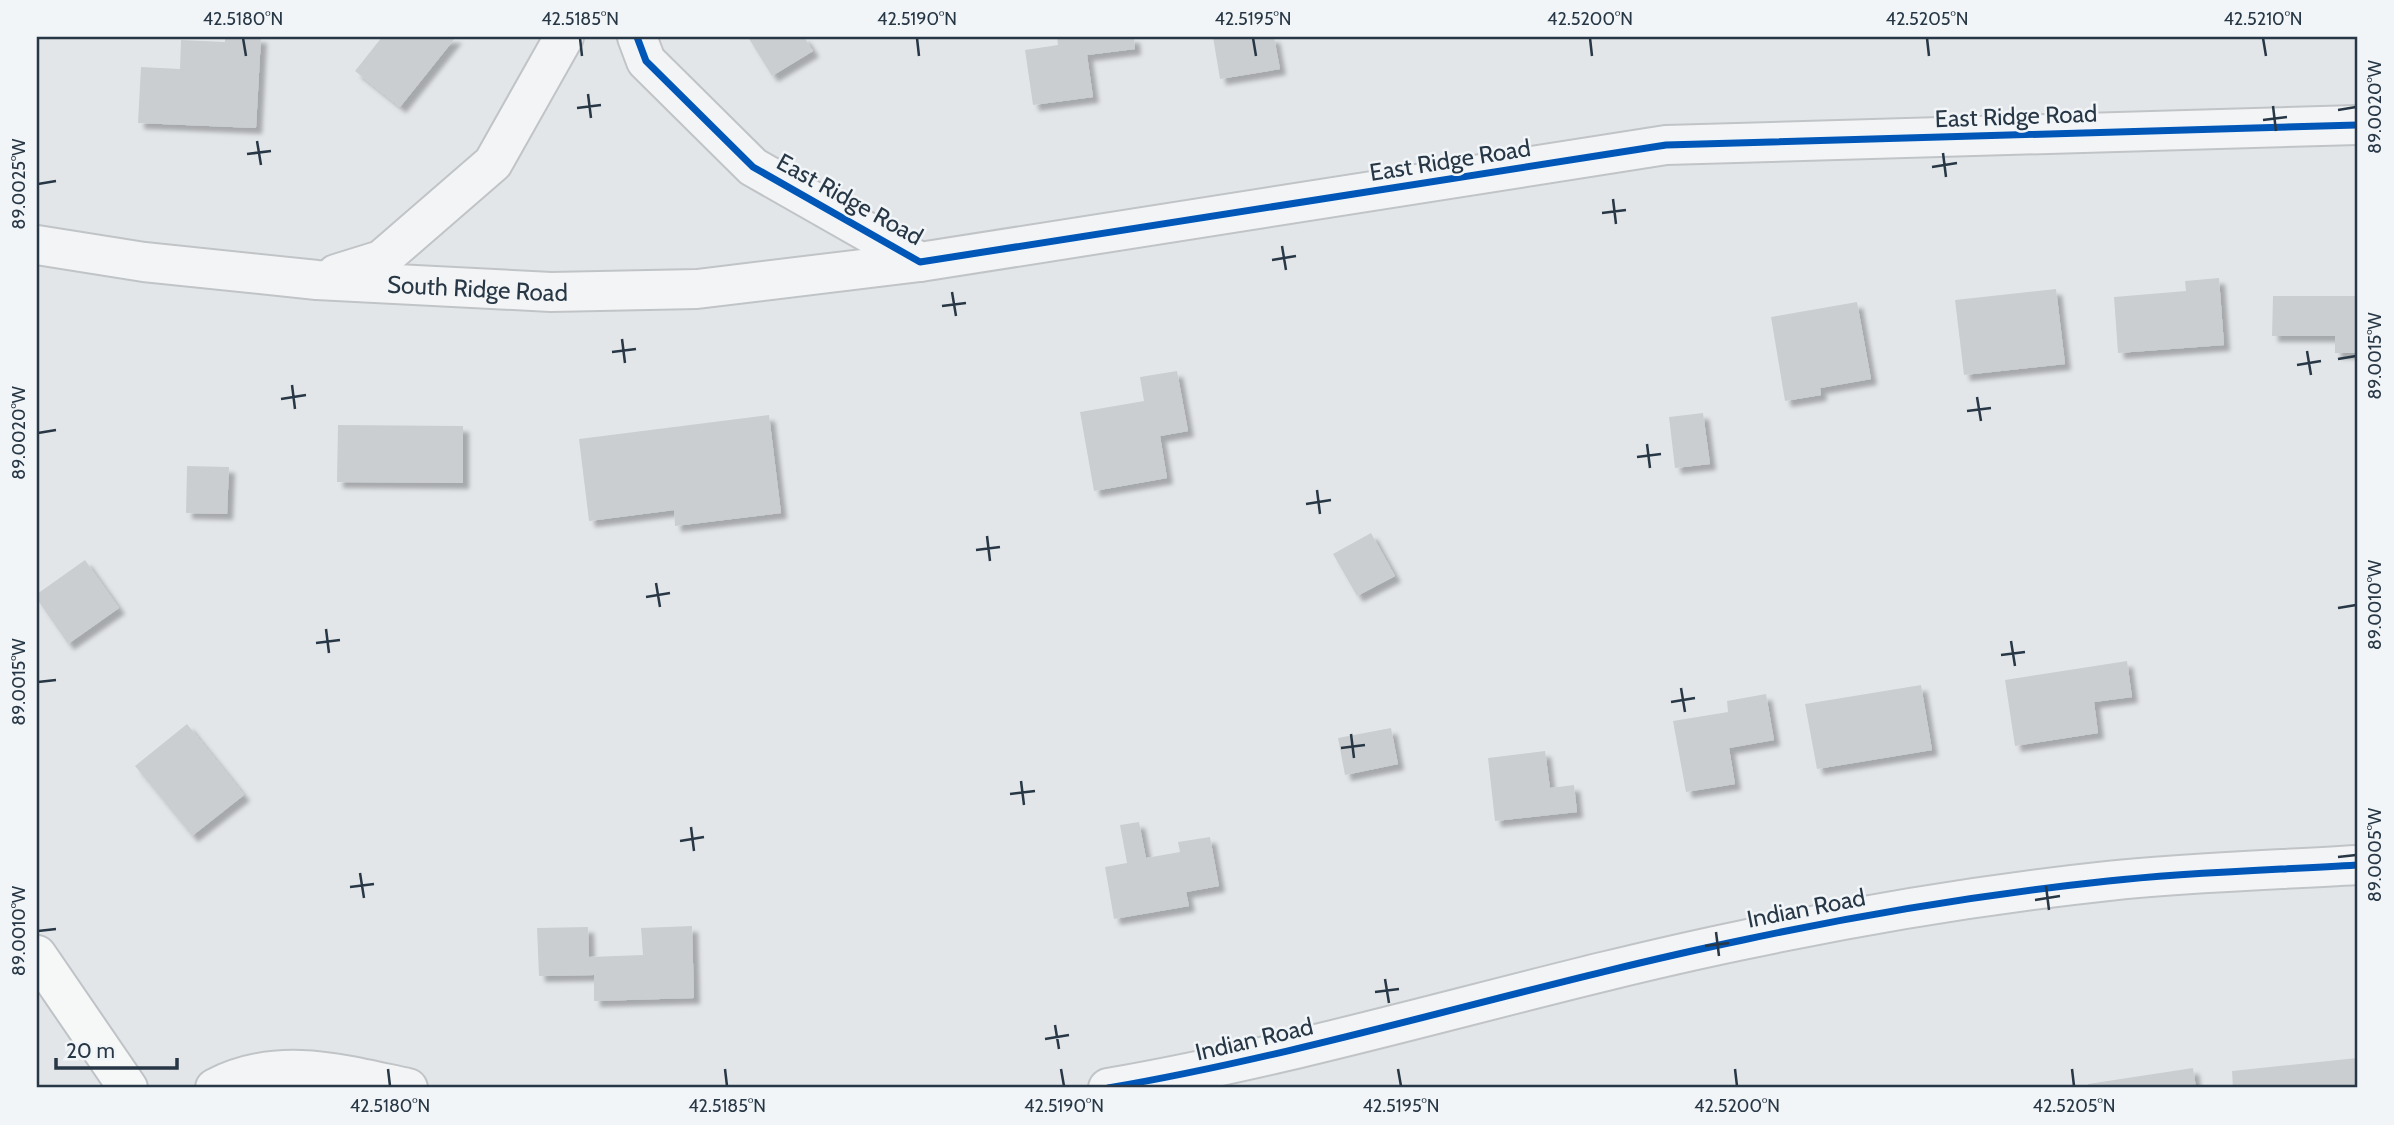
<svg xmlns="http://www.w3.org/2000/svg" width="2394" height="1125" font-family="Cabin,sans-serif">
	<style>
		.building { fill: #cbced1; filter: url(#shadow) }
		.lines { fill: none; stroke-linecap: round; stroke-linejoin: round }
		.minor-casing { stroke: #c1c4c7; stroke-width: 42 }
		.major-casing { stroke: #bfc3c7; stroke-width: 42 }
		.minor { stroke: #f3f4f5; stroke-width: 38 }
		.major { stroke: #f6f7f7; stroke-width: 38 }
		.cycleway-casing { stroke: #f1f5f8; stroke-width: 11 }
		.cycleway { stroke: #0057b8; stroke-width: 7 }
		.ticks { fill: none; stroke: #273745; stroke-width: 2.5 }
		.labels { text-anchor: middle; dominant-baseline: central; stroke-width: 5; stroke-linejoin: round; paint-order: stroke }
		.street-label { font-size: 24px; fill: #273745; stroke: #f1f5f8 }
		.neatline { fill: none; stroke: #273745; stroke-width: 2.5 }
		.ticks-label { font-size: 18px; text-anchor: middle; fill: #273745 }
	</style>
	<defs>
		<filter id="shadow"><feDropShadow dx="6" dy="6" stdDeviation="2" flood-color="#0004"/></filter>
	</defs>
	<rect width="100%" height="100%" fill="#e3e6e9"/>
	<g class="building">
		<path d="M225,37h36l-5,91 -118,-5 3,-56 39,2 1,-29 44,2z"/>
		<path d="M382,37h74l-56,70 -45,-36z"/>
		<path d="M748,37h56l9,14 -41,25z"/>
		<path d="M1057,37h77l1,12 -48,6 6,42 -60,8 -8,-55 33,-5z"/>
		<path d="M1213,37h61l6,32 -60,10z"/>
		<path d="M2219,278l5,67 -106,8 -4,-56 72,-6 -1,-10z"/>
		<path d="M2056,289l9,75 -101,11 -9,-75z"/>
		<path d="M2273,296h84v57h-22v-17h-63z"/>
		<path d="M1857,302l14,77 -51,9 1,7 -36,6 -14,-84z"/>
		<path d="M1177,371l11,60 -28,5 7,42 -73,13 -14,-79 64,-11 -4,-24z"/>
		<path d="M1703,413l7,51 -35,4 -6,-51z"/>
		<path d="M769,415l12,98 -106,13 -1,-16 -85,11 -10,-82z"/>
		<path d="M338,425l125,1v57l-126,-1z"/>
		<path d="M187,466l42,1 -2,47 -41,-1z"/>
		<path d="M1371,533l24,43 -38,20 -24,-42z"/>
		<path d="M85,560l34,48 -51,36 -31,-45v-5z"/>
		<path d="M2127,661l5,36 -38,5 4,31 -83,13 -10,-66z"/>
		<path d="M1921,685l11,65 -115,19 -12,-65z"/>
		<path d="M1766,694l8,46 -45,8 6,36 -49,8 -13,-71 55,-9 -1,-11z"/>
		<path d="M187,724l57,71 -52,41 -57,-70z"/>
		<path d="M1391,728l7,36 -53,11 -7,-37z"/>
		<path d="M1545,751l5,37 24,-3 3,27 -82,9 -7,-63z"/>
		<path d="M1139,822l7,36 34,-6 -2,-10 32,-5 9,49 -33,6 3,14 -75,13 -9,-52 22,-4 -7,-38z"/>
		<path d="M692,926l2,72 -100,3v-26l-55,1 -2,-48 51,-1 1,30 54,-2 -2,-27z"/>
		<path d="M2357,1058v30h-124l-1,-17z"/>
		<path d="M2193,1068l3,20h-107l-1,-4z"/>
	</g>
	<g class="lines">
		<g class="minor-casing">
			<g id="minor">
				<path d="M637,37l9,24 107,106 167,95 746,-117 691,-20"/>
				<path id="s1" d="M37,245l107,17 173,18 234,12 146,-3 223,-27"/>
				<path d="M336,274l45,-14 112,-97 71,-126"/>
				<path d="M215,1088c63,-33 127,-14 193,0"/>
				<path d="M1108,1088c215,-37 422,-104 635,-148 121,-26 243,-46 365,-59 83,-9 167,-11 249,-16"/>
			</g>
		</g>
		<g class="major-casing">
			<path id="major" d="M37,955l91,133"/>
		</g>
		<use href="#minor" class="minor"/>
		<use href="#major" class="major"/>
		<g class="cycleway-casing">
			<g id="cycleway">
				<path d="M637,37l9,24 107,106 167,95 746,-117 691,-20"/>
				<path d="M1108,1088c215,-37 422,-104 635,-148 121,-26 243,-46 365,-59 83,-9 167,-11 249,-16"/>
			</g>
		</g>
		<use href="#cycleway" class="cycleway"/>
	</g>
	<path class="ticks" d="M243,38l3,18M580,38l2,18M917,38l2,18M1253,38l3,18M1590,38l2,18M1927,38l2,18M2263,38l3,18M588,94l3,24M2273,106l3,25M577,108l24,-3M2338,110l18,-3M2263,120l24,-3M257,141l4,24M1943,153l3,24M247,154l24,-3M1932,167l25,-4M38,184l18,-3M1613,199l3,25M1602,213l24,-3M1282,246l4,24M1272,260l24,-4M952,292l4,24M942,306l24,-3M622,339l3,24M2307,351l4,24M612,352l24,-3M2338,359l18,-3M2297,365l24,-4M292,385l3,24M1977,397l4,24M281,399l25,-4M1967,411l24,-3M38,433l18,-3M1647,444l3,24M1637,457l24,-3M1317,490l3,24M1306,504l25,-4M987,536l3,25M976,550l24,-3M656,583l4,24M646,597l24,-4M2338,608l18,-3M326,629l3,24M2011,641l4,25M316,643l24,-3M2001,655l24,-3M38,682l18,-2M1681,688l4,24M1671,702l24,-4M1351,734l3,24M1341,748l24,-3M1021,781l3,24M1010,794l25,-3M691,827l3,24M680,841l24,-4M2338,857l18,-2M360,873l4,25M2046,886l3,24M350,887l24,-3M2035,900l25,-4M38,931l18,-2M1716,932l3,24M1705,946l24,-3M1385,979l4,24M1375,992l24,-3M1055,1025l4,24M1045,1039l24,-4M388,1069l2,17M725,1069l2,17M1061,1069l3,17M1398,1069l3,17M1735,1069l2,17M2072,1069l2,17"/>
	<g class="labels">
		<g class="street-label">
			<text transform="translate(2016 116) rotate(-2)">East Ridge Road</text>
			<text transform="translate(1450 160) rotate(-9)">East Ridge Road</text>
			<text transform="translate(850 199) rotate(29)">East Ridge Road</text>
			<text stroke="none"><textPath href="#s1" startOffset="443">South Ridge Road</textPath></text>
			<text transform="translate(1806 908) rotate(-11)">Indian Road</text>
			<text transform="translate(1254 1039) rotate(-13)">Indian Road</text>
		</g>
	</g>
	<rect width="2394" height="1125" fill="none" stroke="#f1f5f8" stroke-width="77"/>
	<path d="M56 1058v10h121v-10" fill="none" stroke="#273745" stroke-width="3.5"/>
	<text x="66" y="1058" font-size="21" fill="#273745" stroke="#f1f5f8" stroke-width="5" paint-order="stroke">20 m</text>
	<rect x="38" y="38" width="2318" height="1048" class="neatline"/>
	<g class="ticks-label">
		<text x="243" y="25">42.5180°N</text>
		<text x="580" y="25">42.5185°N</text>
		<text x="917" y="25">42.5190°N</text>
		<text x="1253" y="25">42.5195°N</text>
		<text x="1590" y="25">42.5200°N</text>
		<text x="1927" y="25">42.5205°N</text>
		<text x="2263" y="25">42.5210°N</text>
		<text transform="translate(2375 107) rotate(-90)" y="6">89.0020°W</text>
		<text transform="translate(19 184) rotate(-90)" y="6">89.0025°W</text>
		<text transform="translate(2375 356) rotate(-90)" y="6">89.0015°W</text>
		<text transform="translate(19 433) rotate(-90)" y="6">89.0020°W</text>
		<text transform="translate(2375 605) rotate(-90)" y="6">89.0010°W</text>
		<text transform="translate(19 682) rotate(-90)" y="6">89.0015°W</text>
		<text transform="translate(2375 855) rotate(-90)" y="6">89.0005°W</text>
		<text transform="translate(19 931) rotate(-90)" y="6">89.0010°W</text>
		<text x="390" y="1112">42.5180°N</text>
		<text x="727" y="1112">42.5185°N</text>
		<text x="1064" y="1112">42.5190°N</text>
		<text x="1401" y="1112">42.5195°N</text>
		<text x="1737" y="1112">42.5200°N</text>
		<text x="2074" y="1112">42.5205°N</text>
	</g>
</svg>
